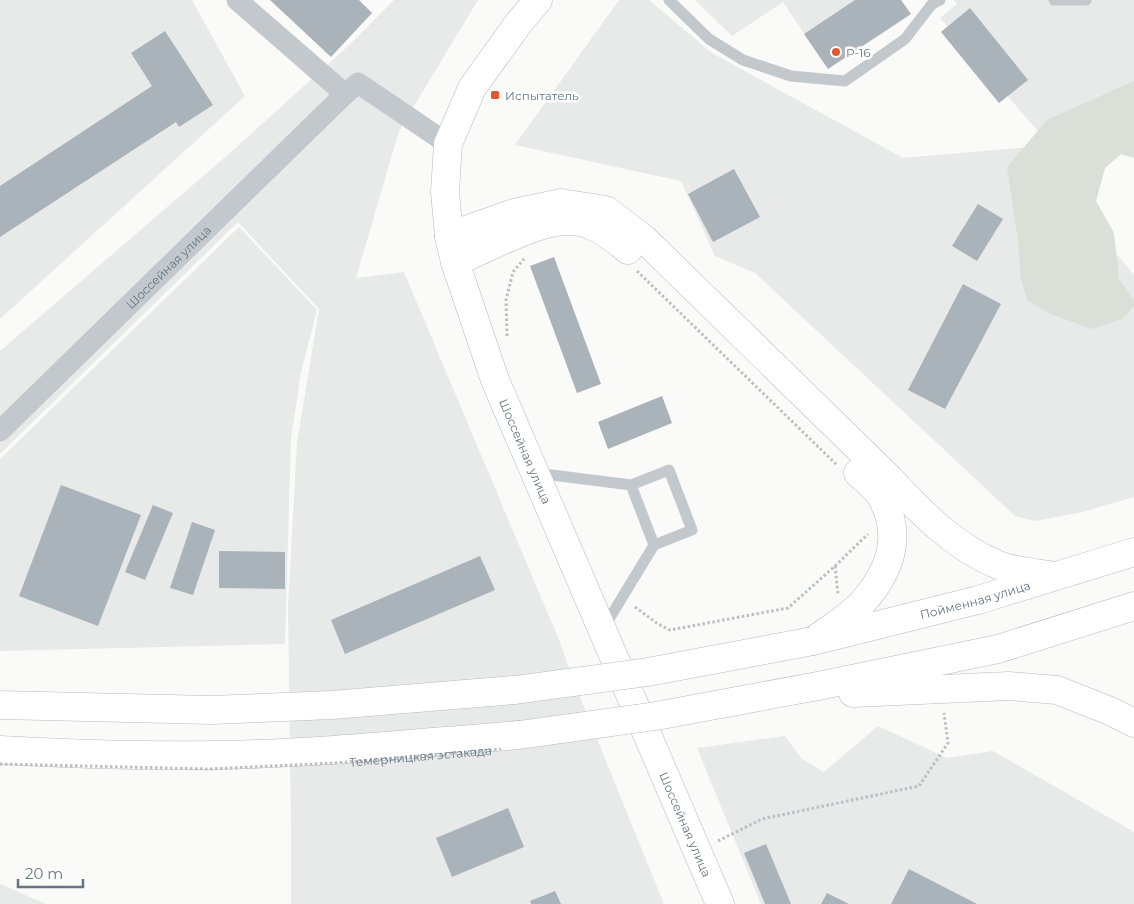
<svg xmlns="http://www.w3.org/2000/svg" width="1134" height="904" font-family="Montserrat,sans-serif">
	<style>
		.built { fill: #e8e9e9 }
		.green { fill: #dadfd7 }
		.building { fill: #aab3b9 }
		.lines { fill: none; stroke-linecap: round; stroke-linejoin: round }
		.secondary-casing { stroke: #b3babf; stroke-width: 29 }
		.primary-casing { stroke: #b5babe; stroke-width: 29 }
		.path { stroke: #bbbfc2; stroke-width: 3; stroke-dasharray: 2.5 2.5; stroke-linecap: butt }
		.service { stroke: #c3c8cc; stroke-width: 11 }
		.minor { stroke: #c3c8cc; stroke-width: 21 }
		.secondary { stroke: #fff; stroke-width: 28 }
		.primary { stroke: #fff; stroke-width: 28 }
		.primary-bridge-casing { stroke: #b5babe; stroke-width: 29; stroke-linecap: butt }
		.path-bridge { stroke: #bbbfc2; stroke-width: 3; stroke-dasharray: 2.5 2.5; stroke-linecap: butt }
		.primary-bridge { stroke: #fff; stroke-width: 28 }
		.poi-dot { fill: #e4572e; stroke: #fff; stroke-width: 2 }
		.labels { text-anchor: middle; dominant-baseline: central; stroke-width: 5; stroke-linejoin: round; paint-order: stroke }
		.poi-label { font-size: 12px; fill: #657683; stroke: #fff; text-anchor: start }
		.street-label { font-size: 12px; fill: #657683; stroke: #fff }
	</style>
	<rect width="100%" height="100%" fill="#fafaf8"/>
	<g class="built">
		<path d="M0,0h192l53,96 -245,223z"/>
		<path d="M394,0h84l-79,131 -43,147 48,-6 155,368 15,42 90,222h-373v-75l-3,-222 9,-164 22,-134 -81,-87 -238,232v-103l230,-198 117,-106z"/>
		<path d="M619,0h30l63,53 191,105 126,-11 105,128v222l-51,15 -48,9 -20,-5 -260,-243 -40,-17 -34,-75 -166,-36z"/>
		<path d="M695,0h204l-75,63 -41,-61 -51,34z"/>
		<path d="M954,0h180v90l-85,43 -12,-3 -97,-112 17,-14z"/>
		<path d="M239,227l78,83 -16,62 -10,66 -6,206 -285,7v-192z"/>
		<path d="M878,726l69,32 46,-7 141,81v72h-373l-64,-156 88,-12 16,22 23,14z"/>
		<path d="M0,884l46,20h-46z"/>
	</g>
	<path class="green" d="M1134,81v77l-13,-4 -16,14 -9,33 18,32 5,46 15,21v6l-12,13 -30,10 -44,-16 -21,-13 -6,-21 -3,-39 -11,-73 40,-47z"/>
	<g class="building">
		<path d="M270,0h89l13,13 -41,44z"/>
		<path d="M855,0h46l10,14 -83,55 -24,-35z"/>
		<path d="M970,8l58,72 -29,23 -58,-71z"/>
		<path d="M165,31l48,74 -34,22 -3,-5 -176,115v-51l152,-100 -21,-33z"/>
		<path d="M734,169l26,48 -47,25 -25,-48z"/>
		<path d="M978,204l25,15 -26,42 -25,-15z"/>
		<path d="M554,257l47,127 -24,9 -47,-127z"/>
		<path d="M963,284l38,20 -56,105 -37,-19z"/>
		<path d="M662,396l10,27 -64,26 -10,-27z"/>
		<path d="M61,485l80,30 -43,111 -79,-30z"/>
		<path d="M153,505l20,8 -28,67 -20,-8z"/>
		<path d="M192,522l23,8 -22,65 -23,-7z"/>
		<path d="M219,551l66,1v37l-66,-1z"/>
		<path d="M480,556l15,34 -150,64 -14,-34z"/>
		<path d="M508,808l16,39 -72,30 -16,-39z"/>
		<path d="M766,844l25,60h-26l-21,-51z"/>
		<path d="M909,869l68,35h-86z"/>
		<path d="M555,891l6,13h-30l-1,-3z"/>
		<path d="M827,893l22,11h-28z"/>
	</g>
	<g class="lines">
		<g class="secondary-casing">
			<g id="secondary">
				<path id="s2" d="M538,0l-20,24 -46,64 -24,56 -3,48 4,44 6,26 40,118 225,524"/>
			</g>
		</g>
		<g class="primary-casing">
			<g id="primary">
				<path d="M449,236l65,-23 47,-10 45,7 38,29 246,240c31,34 65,68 108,86 14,6 41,8 56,11"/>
				<path d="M455,262c29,-12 78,-39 108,-41 25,-3 47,14 65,29"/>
				<path id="s3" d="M822,639l156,-39 156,-48"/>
				<path d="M813,641c15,-11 36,-24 49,-38 29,-32 42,-69 18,-108 -5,-8 -15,-15 -22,-22"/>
				<path d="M818,686l180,-37 136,-43"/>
				<path d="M853,693l156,-7 48,4 53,21 24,12"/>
				<path d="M0,750c71,4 142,6 212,5 103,-1 205,-12 307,-20"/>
			</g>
		</g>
		<g class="path">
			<path d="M637,271l200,194"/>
			<path d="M507,336l-1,-36 7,-28 11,-13"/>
			<path d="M835,566l3,28"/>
			<path d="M635,607l23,17 12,6 118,-22 47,-42 33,-32"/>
			<path d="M718,841l44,-22 157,-33 29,-43 -4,-30"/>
		</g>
		<g class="service">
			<path d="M669,0l40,39 34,21 48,16 54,5 60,-42 27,-35 8,-4"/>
			<path d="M1054,0h32"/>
			<path d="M536,473l95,12 23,60 -51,84"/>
			<path d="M631,485l38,-15 23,60 -38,15"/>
		</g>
		<g class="minor">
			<path d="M237,0l108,94"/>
			<path id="s1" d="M0,431l345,-337 13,-11 90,61"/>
		</g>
		<use href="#secondary" class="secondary"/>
		<use href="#primary" class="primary"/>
		<g class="primary-bridge-casing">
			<g id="primary-bridge">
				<path d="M0,705l211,5 121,-5 183,-15 133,-18 165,-31"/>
				<path d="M519,735l137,-19 162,-30"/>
			</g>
		</g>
		<path class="path-bridge" id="s4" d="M0,764l209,5 126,-6 166,-14"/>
		<use href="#primary-bridge" class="primary-bridge"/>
	</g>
	<g class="poi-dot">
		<circle cx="836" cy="52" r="5"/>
		<rect x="490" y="90" width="10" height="10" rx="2.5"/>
	</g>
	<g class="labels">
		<g class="poi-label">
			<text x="846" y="52">Р-16</text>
			<text x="505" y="95">Испытатель</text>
		</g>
		<g class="street-label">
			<text stroke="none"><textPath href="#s1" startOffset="235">Шоссейная улица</textPath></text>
			<text stroke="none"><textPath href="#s2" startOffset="492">Шоссейная улица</textPath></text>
			<text stroke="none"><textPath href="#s3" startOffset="158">Пойменная улица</textPath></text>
			<text stroke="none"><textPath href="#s4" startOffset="421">Темерницкая эстакада</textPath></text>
			<text stroke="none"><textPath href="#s2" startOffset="898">Шоссейная улица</textPath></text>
		</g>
	</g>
	<path d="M18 879v8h65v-8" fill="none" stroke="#657683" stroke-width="2.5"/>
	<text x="25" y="879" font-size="15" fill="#657683" stroke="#ffffff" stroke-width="4" paint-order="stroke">20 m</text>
</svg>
